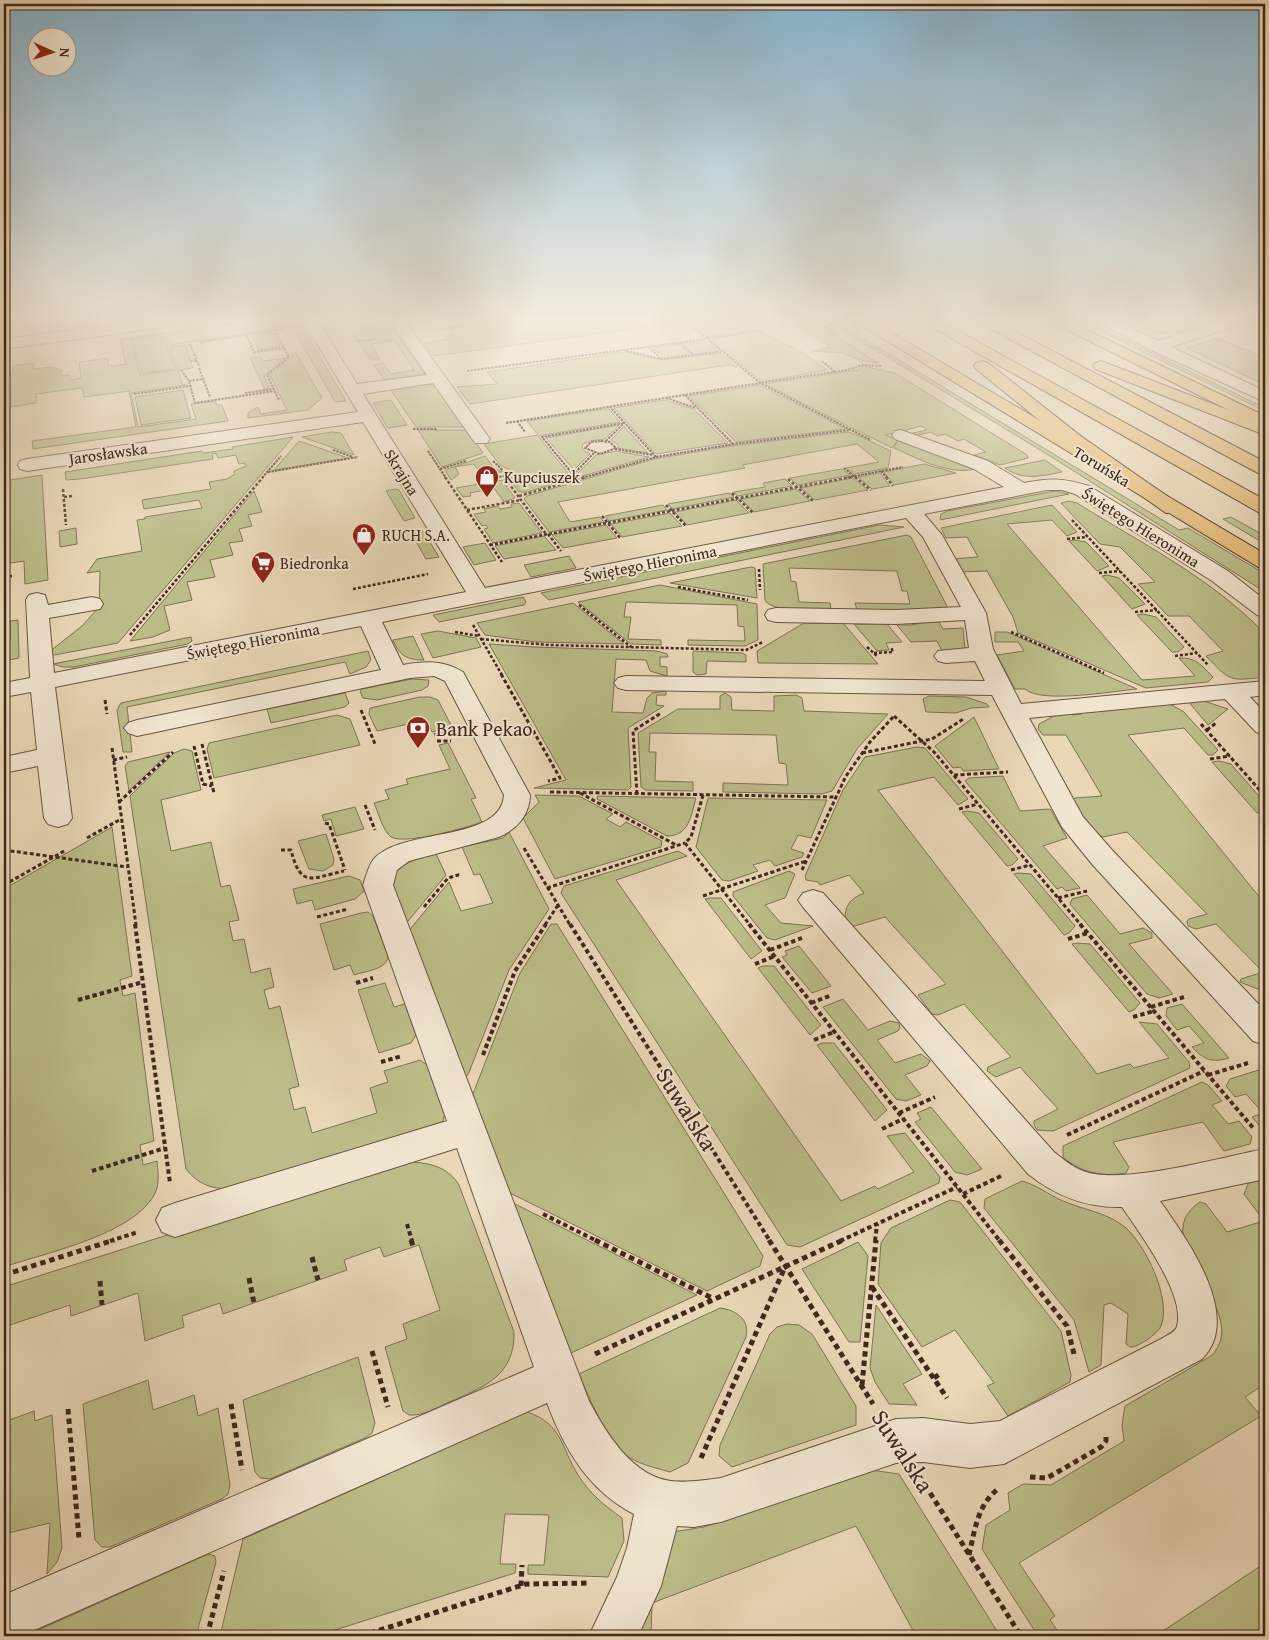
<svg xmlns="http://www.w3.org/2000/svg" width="1269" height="1640" font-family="'Gentium Book Plus',serif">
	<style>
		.green { fill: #bcbd8a; stroke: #7e7253 }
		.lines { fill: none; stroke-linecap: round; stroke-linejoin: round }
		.minor-casing { stroke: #6a5442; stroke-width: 2 }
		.major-casing { stroke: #3f281c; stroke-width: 2 }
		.highway-casing { stroke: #3f281c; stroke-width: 2 }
		.path-far4 { stroke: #3f281c; stroke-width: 2; stroke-dasharray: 2.5 1; stroke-linecap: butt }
		.path-far3 { stroke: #3f281c; stroke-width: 2.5; stroke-dasharray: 3 2; stroke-linecap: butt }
		.path-far2 { stroke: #3f281c; stroke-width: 3; stroke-dasharray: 4 2.5; stroke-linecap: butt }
		.path-far1 { stroke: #3f281c; stroke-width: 4; stroke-dasharray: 4.5 3; stroke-linecap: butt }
		.path { stroke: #3f281c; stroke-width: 5; stroke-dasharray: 5.5 4; stroke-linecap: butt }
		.minor { fill: #f1e5d0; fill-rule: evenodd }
		.major { fill: #e4bc7b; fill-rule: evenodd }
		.highway { fill: #e4bc7b; fill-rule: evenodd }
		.labels { text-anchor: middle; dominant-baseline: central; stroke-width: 4; stroke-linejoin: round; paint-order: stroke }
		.far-street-label { font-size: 16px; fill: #3f281c; stroke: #f1e5d0 }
		.far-poi-label { font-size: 16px; fill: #3f281c; stroke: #f1e5d0; text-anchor: start }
		.poi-label { font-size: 20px; fill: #3f281c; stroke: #f1e5d0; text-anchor: start }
		.near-street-label { font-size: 24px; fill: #3f281c; stroke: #f1e5d0 }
	</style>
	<rect width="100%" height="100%" fill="#e9d7b6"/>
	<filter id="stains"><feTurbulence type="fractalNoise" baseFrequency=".004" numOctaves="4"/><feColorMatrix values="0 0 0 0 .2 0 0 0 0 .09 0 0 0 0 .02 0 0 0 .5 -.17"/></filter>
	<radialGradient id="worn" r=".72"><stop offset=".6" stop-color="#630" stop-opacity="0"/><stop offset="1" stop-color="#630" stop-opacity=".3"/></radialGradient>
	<g class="green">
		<path d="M258,321l23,4 1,3 -112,17 -4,-11 -36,5 10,36 37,-5 -7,-23 15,-2 8,23 -15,2 4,14 4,1 -55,8 7,34 58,-8 -5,-15 24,-3 2,4h5l6,16 -195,28 -1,-8 104,-14 -7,-36 -45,6 -2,-9 -46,6v9l-32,5v-34l9,-2v-6l20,-3 1,6 17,-2 10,3 1,6 8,-1 1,5 10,-2 -2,-16 28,-4 2,8 17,-2 -6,-25z"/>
		<path d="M299,321l47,80 -11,1 -45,-79z"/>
		<path d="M504,321h179l2,3 -7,-1 -244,33 -10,-13 25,-4 -3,-3 8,-1 -5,-6z"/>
		<path d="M688,321h50l17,9 -48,7z"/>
		<path d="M791,321h21l66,42 -17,-3 -19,-7 -30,-2 19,-4z"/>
		<path d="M828,321h6l345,209 9,-2 77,46v18l-215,-136z"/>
		<path d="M1080,321h6l179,87v3z"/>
		<path d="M1130,321h46l14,7c-31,9 -32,7 -60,-7z"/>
		<path d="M346,323l46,4 33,47 -40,6 -11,-15 9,-2 8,11 23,-4 -20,-30 -23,4 9,15h-10z"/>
		<path d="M759,332l41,19 27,19 -65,12 -52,-43z"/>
		<path d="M273,333l7,14 -21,3 -7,-15z"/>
		<path d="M164,336l11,33 -33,4 -10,-33z"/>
		<path d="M1217,338l48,20v27l-78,-37z"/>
		<path d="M706,341l12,10 -24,3 -11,-10z"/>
		<path d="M679,344l11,10 -26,4 -11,-10z"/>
		<path d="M625,352l36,8 59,-7 17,14 -9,-2 -258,39 -13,-17 40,-3 -10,-12z"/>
		<path d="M296,353l26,45 -14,12 -60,8v-5l10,-6 3,7 26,-4 -17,-35z"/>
		<path d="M261,357l2,4 22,-3 -21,18 5,12 -4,2 -15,-32z"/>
		<path d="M863,366l32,7 132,82 1,3 -28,7 -26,-10 12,-3 -22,-13 -6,2 -13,-7 -8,2 -6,-4 -13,3 -5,-2 14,-3 -5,-4 -37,9 92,34c-30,6 -56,-9 -83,-21l3,-7 -5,7 -127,-64 93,-14z"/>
		<path d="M428,384l7,2 29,41h-48l-25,-37z"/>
		<path d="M759,385l87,44 -110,13 -47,-46z"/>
		<path d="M183,390l8,28 -50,7 -6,-28z"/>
		<path d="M391,400l16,25 -19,3 -15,-25z"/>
		<path d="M664,400l30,9 34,34 -72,11 -42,-46z"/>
		<path d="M605,409h4l11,13 -82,14 31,38 1,5 -43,13h-8l-5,-7 2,-6 -6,-9 -10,-5 -16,-21 54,-9 -11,-14z"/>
		<path d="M619,425l-14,14 -16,2 -7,4 1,5 7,4 -16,16 -28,-32z"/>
		<path d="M624,426l24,27 -30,-5v-3l-7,-5z"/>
		<path d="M418,430h49l16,23 -41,14z"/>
		<path d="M331,432l10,1 13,22 -52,-18z"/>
		<path d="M848,432l7,2 36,17 -3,17 -34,6 -8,-6 33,-6 -22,-18 -115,21 3,3 -187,34 12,20 30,-5 4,5 -55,10 -25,-33 3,-3 127,-37 77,-13z"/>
		<path d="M293,437l-175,206 -69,13v-4l33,-26 17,-19 1,-36 -13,2 10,-14 45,-8 -5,-31 8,-1v-2l57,-9 -3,-8 -55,9 -2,-9 69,-11 -2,-7 18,-3 8,-5 -1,-3 12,-5 -2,-3 -5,1 -3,-9 -18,3 -2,-5 -4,1 1,5 -133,20 -14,1 -1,-8 137,-21 1,2 30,-4 -1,-2z"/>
		<path d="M299,441l49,17 -74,12z"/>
		<path d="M616,451l33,6 -70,20 -2,-3 19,-19z"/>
		<path d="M485,456l9,12 9,4 -21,1 -9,-9 -18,3 4,7 -8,6 -6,-10z"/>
		<path d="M1045,460l17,12c-20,4 -39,9 -57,-4z"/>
		<path d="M924,464l32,9 -62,12 -10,-13z"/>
		<path d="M842,469l8,6 -52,10 -8,-7z"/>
		<path d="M880,473l10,13 -18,3 -14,-12z"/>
		<path d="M42,475l6,105 -23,4 -1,-23 -20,3v-83z"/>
		<path d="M853,478l15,12 -53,10 -14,-12z"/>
		<path d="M509,479l-3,7 9,12 -11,4 -10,-14 -24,5 1,3 -8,1 -7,-9z"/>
		<path d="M785,479l7,7 -54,10 -4,-4 31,-5 -2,-4z"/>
		<path d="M395,489l4,1 16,28 -11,3 -18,-30z"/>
		<path d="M796,489l14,12 -56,11 -13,-13z"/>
		<path d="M254,491l8,21 -14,3 4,11 -13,3 4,12 -14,2 4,12 -23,5 5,17 -28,5 5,18 -28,6 6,24 -17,7 -23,4z"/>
		<path d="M1055,491l14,3 -129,26 1,-6 6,-3z"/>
		<path d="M729,493l5,4 -62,12 -4,-5z"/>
		<path d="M736,500l13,13 -62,12 -12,-13z"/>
		<path d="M1069,501l8,2c64,40 136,76 188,131v43c-36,4 -34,5 -59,-21l17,-5 -34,-35h-21l-30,-32 17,-2 -35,-35 -20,-3 -39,-41z"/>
		<path d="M519,503l23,30 -49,10 -9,-14 4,-1 -2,-3 -4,1 -8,-12 12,-2 -2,-3 14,-3 2,3 12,-2 -1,-3z"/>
		<path d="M663,505l4,5 -58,11 -4,-5z"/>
		<path d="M1052,505l25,27 -10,4 -15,-16 -45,4 135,156 53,-4 -16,-18c17,-1 23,8 34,19l-5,5 -62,6 -128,-55 -5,-16 -26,-46 -29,1 -7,-13 27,-2 -11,-20 -21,1 -5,-10z"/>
		<path d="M670,513l12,13 -60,11 -11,-13z"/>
		<path d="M1231,517l34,19v8l-42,-25z"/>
		<path d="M606,525l11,13 -54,10 -11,-13z"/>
		<path d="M879,525l25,2 -355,73 -8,-7z"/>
		<path d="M76,528l1,16 -17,3 -1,-16z"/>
		<path d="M419,530l4,1 16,26 -13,2 -16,-28z"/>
		<path d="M907,535l4,2 37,71 -3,3 -88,-1 -2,-7 55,1 -3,-13h-5l-5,-20 -108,-3 2,13 5,1 3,20 31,1 1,6c-14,0 -60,4 -66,-9l-2,-36z"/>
		<path d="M544,536l12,14 -52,9 -9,-13z"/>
		<path d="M1074,540l12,2 23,24 -12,5 -28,-30z"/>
		<path d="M485,543l11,17 -22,5 -11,-18z"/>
		<path d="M569,556l7,12 -45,9 -7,-12z"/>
		<path d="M751,567l4,1 2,30 -87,-15z"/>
		<path d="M1107,575l12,3 26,26 -13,5 -30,-33z"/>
		<path d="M660,585l97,19 1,36 -13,6 -57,-1v-5l57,1 -1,-14 -6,-1 -1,-21 -111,-3 -2,15h7l-3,22 33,1v5l-30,-1 -53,-42z"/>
		<path d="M523,597l3,5 -2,3 -85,17 -6,-7z"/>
		<path d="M573,603l51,41 -88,-2 -51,-7 -8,-12z"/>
		<path d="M1143,614l13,3 28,30 -6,5h-6l-35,-37z"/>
		<path d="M18,620l1,38 -15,3v-20l6,-1v-19z"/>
		<path d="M938,620l5,9 20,-1 2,21 -23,2 -5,-10 -26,1 -14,-17h14z"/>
		<path d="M804,623h39l35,41 -120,-1 -1,-12z"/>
		<path d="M854,624h33l15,18 -16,1 3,7 -12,1z"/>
		<path d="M438,631l38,7 5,9 -48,11 -12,-24z"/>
		<path d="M995,632h12l130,57c-23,2 -96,15 -112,0h-10l-18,-34 27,-4 -6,-9h-23z"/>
		<path d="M413,636l11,24c-16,0 -25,-4 -31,-20z"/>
		<path d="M191,637l1,4 -4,3 -114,23h-11l-10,-3z"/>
		<path d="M489,644l45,3 123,4 10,3 1,3h-8v9l7,1v9l-17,-5 -4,-11 -30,-1 -4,53 31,1 4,-15 5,-5 14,-2v4h-9l-1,10 8,1 -36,22 3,59 -3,3 -94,-2 32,-8z"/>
		<path d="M368,651l3,9 -5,7 -16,7 -5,-12 -218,45 5,45h-9l-6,-42 4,-7z"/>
		<path d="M693,651l49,2 4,2v7l-39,-1 -1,13 -9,1 -4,-3z"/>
		<path d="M412,679l17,1 -1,6 -6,4 -45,10 -14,-2 -3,-7 2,-2z"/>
		<path d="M345,693l4,10 -4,4 -74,16 -4,-14z"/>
		<path d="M725,693l6,4 1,13 42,1v-15l22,-1 6,3 2,13 84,3 -31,35 -25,42 -10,3 -99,-2v-9l65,2 -2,-21 -7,-1 -3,-28 -126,-2 -1,19h7l-1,29 38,1v9l-48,-1 -4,-3 -3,-54 40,-24h42v-13z"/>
		<path d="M929,696l37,1 21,7 2,3 -18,1 -15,5 -30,-1 -3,-13z"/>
		<path d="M420,697h10l8,3 14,27 -20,5 -5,-12 -50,11 -8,-17 1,-6z"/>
		<path d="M1188,701h16l24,8 -20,16z"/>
		<path d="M1168,703l16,9 34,38 -5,5h-5l-24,-27 -56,7 137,169v88l-25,-10 1,-3 22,-7 -47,-48 -20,5 -8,-3 -1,-5 2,-2 18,-5 -80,-82 -24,5 -11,-4 -22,-29 5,-6 27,-2 -36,-61h-23l-5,-6 1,-5 15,-8 15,-4 4,3 8,-1v-3z"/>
		<path d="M337,715l13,4 10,26 -146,33 -7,-29 2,-6z"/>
		<path d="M974,717l25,52 -36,2 -2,-4 -8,1 -18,-22z"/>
		<path d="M448,743l28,55 -5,1 11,23c-16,6 -77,23 -91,15 -8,-6 -13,-25 -17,-34l15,-4 -4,-9 23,-6 -2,-5 44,-10 -11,-24z"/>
		<path d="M917,747l8,1 43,51 -10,6 -24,-28 -56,13 219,284 33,-10 4,4 35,-10 -30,-36 18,2 32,38 1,6 -137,63 -16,-1 -3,-5v-4l24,-12 -38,-42 -24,10 -9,-6 1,-4 23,-10 -47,-53 -26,11 -6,-1 -14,-19 28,-11 -61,-67 -34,10 -6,-9c0,-14 7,-20 19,-25l-15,-18 -29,10 -2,-3 -12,-2 -1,-4 38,-86 22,-33z"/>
		<path d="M184,749l8,2 9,39 -40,10 10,51 40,-9 10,45 9,-2 9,35 -10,2 4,19 11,-2 7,34 19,-5 4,19 -10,3 5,19 11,-3 19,80 -10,3 5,21 11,-3 7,26 65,-20 -7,-25 18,-6 -4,-11 36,-11 7,5 18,48 -2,9 -213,67c-19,0 -32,-5 -44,-20l-56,-373 44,-43z"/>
		<path d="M170,752l-41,39 -4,-25 3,-4z"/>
		<path d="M1219,761l12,3 34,39v8l-8,2 -45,-51z"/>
		<path d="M1003,776l17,35 30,-2 17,29 -24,8 37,42 -14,3 -4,-4 -5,2 -92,-108 4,-3z"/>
		<path d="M535,795l44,1 34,18 -7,5 14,8 6,-5 36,19 -1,6 -106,32 -32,-61 16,-16z"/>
		<path d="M598,796l98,2c-5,18 -7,38 -29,38l-70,-37z"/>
		<path d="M708,798l119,2 -16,38 -13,-3 -7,14 13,4 -2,4 -27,9 -5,-6 -17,5 5,6 -29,10 -7,-1 -26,-33z"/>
		<path d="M355,807l9,22 -28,7 -5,-17 -7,2 -2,-6z"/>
		<path d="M967,811l12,2 39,46 -6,6 -5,1 -45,-54z"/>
		<path d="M112,827l20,149 -12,4 3,16 12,-3 19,148 -14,4 3,20 14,-4c1,10 2,18 0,27 -14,45 -113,65 -153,79v-378z"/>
		<path d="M509,832l40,77 -40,61 -41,105 -5,2 -56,-144 42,-51 12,29 32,-8 -13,-29 -6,1 -12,-28 41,-9z"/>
		<path d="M326,834l8,25 -1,6 -10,6 -14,-2 -11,-28z"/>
		<path d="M678,851l9,5 -71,24 225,321 34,-15 3,3 36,-17 -27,-36 18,-3 35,44 -1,6 -139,64 -13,-2 -226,-352 3,-7z"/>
		<path d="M436,854l10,21 -42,51c-4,-10 -13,-26 -13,-37 -1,-24 27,-31 45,-35z"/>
		<path d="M789,871l6,3 -10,24 -20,7 16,18 32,3 -38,14 -8,-2 -34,-42v-4z"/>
		<path d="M1018,873l13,1 44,52 -6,7 -5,2 -50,-61z"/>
		<path d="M349,876l11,4 4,11 -9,8 -40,11 -3,-10 -15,4 -4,-15z"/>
		<path d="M1087,895l33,39 23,-6 9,5v5l-23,6 44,50 -14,4 -12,-4 -77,-90 2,-5z"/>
		<path d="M710,898h11l41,53 -11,8 -46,-60z"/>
		<path d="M361,913l7,-1 5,4 15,40c-1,14 -23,15 -34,19l-4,-10 -16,5 -14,-46z"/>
		<path d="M551,924h6l206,332 -3,10 -53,25 -199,-99 -37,-93 49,-126z"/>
		<path d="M1077,943l13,1 50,59 -6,7 -5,2 -57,-68z"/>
		<path d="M799,946l32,40 -19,7 -30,-36 5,-2 -2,-4z"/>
		<path d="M763,966h11l47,59 -11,10 -52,-67z"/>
		<path d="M385,983l9,24 11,-3 11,31 -5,8 -32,10 -21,-63z"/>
		<path d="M843,999l25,31 22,-9 9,2 1,5 -2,3 -21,9 18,23 26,-9 9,7 -3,5 -22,9 16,20 -15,6 -10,-2 -73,-92z"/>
		<path d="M1182,1004l47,54c-17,5 -25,2 -37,-11l12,-4 -15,-17 -12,4 -11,-14 1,-8z"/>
		<path d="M822,1043h12l53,67 -12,11 -58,-76z"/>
		<path d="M1265,1068v64l-13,-15 11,-4 -17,-19 -11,3 -9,-11 4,-7z"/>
		<path d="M1202,1082l6,3 14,16 -10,4 16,19 11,-3 13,16 -2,7 -26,7 -21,-29 -90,20 16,25 -3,6c-23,4 -45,0 -63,-16v-11z"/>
		<path d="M931,1107l51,62 -15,6 -12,-3 -40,-50 6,-3 -4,-6z"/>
		<path d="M411,1162c19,1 37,5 48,23l55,147c1,44 -30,55 -65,70 -13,6 -26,14 -40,13l-6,-4 -18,-64 22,-8 -4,-15 37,-14 -21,-65 -35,12 -4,-10 -36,13 3,10 -124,44 -3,-11 -38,13 2,11 -39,14 -7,-48 -67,23 -1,-11 -66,22v-40l380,-121z"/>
		<path d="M1265,1169v215l-20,13 16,19 -242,147 36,53 -5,4 11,16h-23l-56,-87 4,-24 24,-15 -2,-17 15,-9 28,1 73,-44 -2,-16 3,-19 86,-50c45,-44 -70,-115 -11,-154l6,2 21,28 37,-11 -20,-27 9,-22z"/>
		<path d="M1022,1181c15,4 27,14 41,20 21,9 46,12 63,27 20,18 44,69 36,95 -2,8 -9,12 -15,17 -6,3 -10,7 -17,7l-4,-3 2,-30 -17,-11 -7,2 -3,60 -12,7 -15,-52 -90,-112 1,-9z"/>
		<path d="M950,1200l10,2 101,129 10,44 -1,7 -62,34 -21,-30 7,-3 -39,-53 -33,17 -44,-63 3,-41 10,-15z"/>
		<path d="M513,1203l184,92 -126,58z"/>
		<path d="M858,1242l10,14 -8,86h-11l-47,-73z"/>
		<path d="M876,1305l46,69 -19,10 14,21 -28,-1 -14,-22 -5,-14z"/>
		<path d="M720,1308c16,2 30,11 26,29l-58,126 -18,9c-17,-5 -38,-9 -50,-22 -16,-18 -32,-54 -41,-76z"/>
		<path d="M787,1324l12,1 13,9 44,72v19l-124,42 -13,-11 1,-11 50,-111 7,-7z"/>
		<path d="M358,1357l17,66 -3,10 -5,4 -97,42 -10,-1 -5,-6 -12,-72z"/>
		<path d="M148,1380l5,30 41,-15 4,21 20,-8 12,77 -2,9 -6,5 -112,48h-8l-7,-7 -12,-136z"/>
		<path d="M34,1411l1,10 17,-6 10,133 -5,14 -10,12 3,-51 -46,11v-112z"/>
		<path d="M527,1412c36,12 34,36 51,63 12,19 27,31 44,43l2,23 -16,36 -80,-3v-9h16l5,-50 -44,-1 -5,50h16l-1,9 -199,63h-96l23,-97z"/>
		<path d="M871,1470l28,4 101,162h-84l-60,-110 -204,77 -1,33h-15l31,-70 5,-34 32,-5z"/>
		<path d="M208,1554l7,2 1,6 -20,74h-171z"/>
		<path d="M1265,1563v73h-98l-4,-5z"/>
	</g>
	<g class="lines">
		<g class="minor-casing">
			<g id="minor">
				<path d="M144,321h45l-7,4 -178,24v-10z"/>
				<path d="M303,321h15l39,63 70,-9 -37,-54h15l85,118 -3,4h-12l-42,-60 -70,11 122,194 519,-101 -30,-18 -79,-30 -3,-4 3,-4 6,-1 87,31 36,22c26,-5 39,-5 65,3l139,85 37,29v17l-8,-2 -45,-34 -137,-87 -13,-4h-15l-123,24 18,21 44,78 7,36 28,55 244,-23v14l-15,2 15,16v22l-9,-3 -31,-33 -196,19 54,99 29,33 153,161v34l-12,-4 -161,-177 -30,-37 -70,-132 -366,-5 -8,-2 -4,-5 4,-5 8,-2 359,5 -10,-20 -29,2 -8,-2 -4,-5 4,-5 31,-3 -4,-28 -69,4 -120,-2 -8,-2 -3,-5 3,-5 8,-2 120,2 65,-3 -38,-70 -17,-19 -524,104 21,43c21,-4 41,-5 60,7l67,123c0,20 -14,35 -31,42l-90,24 -12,9 -4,15 196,516c17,32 43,75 82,80 17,2 33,-1 50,-3l175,-59 27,-1 47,6 30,-3 163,-83c4,-3 13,-6 14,-12 9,-31 -38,-94 -55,-119 -36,1 -66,-11 -94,-33l-225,-267 -5,-7 5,-7 10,-3 10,3 231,259c9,7 18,15 29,19 39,15 138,-14 182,-22v30l-105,22c26,37 84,116 42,158l-198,105 -34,4 -47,-6 -27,1 -175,59 -27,5 -17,-1 -16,60 -23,50h-49l28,-59 10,-29 7,-34c-45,-23 -70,-65 -87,-111l-526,233h-17v-41l530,-228 -77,-219 -282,89 -13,-5 -6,-12 6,-12 13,-5 272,-82 -84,-236c3,-8 5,-18 10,-25 27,-33 128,-17 131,-65l-59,-114 -11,-5 -24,2 -273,58 -9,-3 -4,-5 4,-5 9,-3 244,-50 -20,-44 -306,61 17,131 -4,6 -10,3 -10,-3 -4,-6 -6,-52 -34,7v-16l33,-7 -6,-58 -27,5v-14l26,-5 -4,-78 3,-5 8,-2 8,2 3,10 44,-8 8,2 3,5 -3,5 -51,9 5,55 412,-81 -103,-170 -336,49 -7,-2 -2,-4 2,-4 7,-2 331,-47z"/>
				<path d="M1096,321h20l42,20 62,-20h24l-2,3 -71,23 94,44v11l-114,-52z"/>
			</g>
		</g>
		<g class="major-casing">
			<g id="major">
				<path d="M854,321h18l393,233v15l-7,-2z"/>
				<path d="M1049,321h20l196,95v12z"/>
			</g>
		</g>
		<g class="highway-casing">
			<g id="highway">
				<path d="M921,321h19l325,179v14l-7,-2z"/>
				<path d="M976,321h19l270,141v13l-7,-2z"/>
				<path d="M982,361l6,2 94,74 98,68 3,4 -3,4h-14l-96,-68 -94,-76 -2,-3 2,-3z"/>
				<path d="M1101,361l164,63v11l-170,-66 -2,-3 2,-3z"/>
			</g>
		</g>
		<g class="path-far4">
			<path d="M686,321l74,62 87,-13 16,-5 19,1"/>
			<path d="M816,321l21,13"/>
			<path d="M824,321l8,5"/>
			<path d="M345,322l24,2"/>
			<path d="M210,326l34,-5"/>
			<path d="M437,329l56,-8"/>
			<path d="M274,330l15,27 -22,18 12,25"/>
			<path d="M707,338l56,-8"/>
			<path d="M357,341l19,-2"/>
			<path d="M200,342l46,-7"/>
			<path d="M680,343l13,12"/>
			<path d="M190,344l9,22"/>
			<path d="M649,347l12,12"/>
			<path d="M284,348l-30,4 -8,-18 39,-5"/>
			<path d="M626,351l36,8 59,-7"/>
			<path d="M190,361l7,-1"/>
			<path d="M822,361l13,11"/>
			<path d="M199,368l11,29"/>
			<path d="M181,370l8,11 6,22 79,-12"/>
			<path d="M467,371l239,-32"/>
			<path d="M189,381l15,-2"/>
			<path d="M245,393l28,-4"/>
			<path d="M134,394l56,-8"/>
			<path d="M685,395l48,49"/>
			<path d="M666,398l30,10"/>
			<path d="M517,421l8,11"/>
			<path d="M506,423l254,-40 111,57"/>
			<path d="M413,429h24"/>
			<path d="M601,441l9,1 6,6 -16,6 -15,-6 6,-6z"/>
			<path d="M606,441l18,-18"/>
			<path d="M615,449l38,6"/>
			<path d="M333,450l20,7"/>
			<path d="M428,451l18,27"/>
			<path d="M656,457l78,-13 116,-14"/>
			<path d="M493,461l18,17"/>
			<path d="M844,468l12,10"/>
			<path d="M440,469l26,-8"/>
			<path d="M881,471l6,7"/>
			<path d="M268,472l90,-15"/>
			<path d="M573,475l21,-22"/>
			<path d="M499,477l11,-2"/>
			<path d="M262,478l19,-22"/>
			<path d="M576,478l-34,-41 82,-14"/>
			<path d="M582,478l74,-21 -46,-50"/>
			<path d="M844,478l59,-11"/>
		</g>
		<g class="path-far3">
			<path d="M445,477l57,85"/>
			<path d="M511,477l-1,8 36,49"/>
			<path d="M575,477l2,2"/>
			<path d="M855,477l16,13"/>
			<path d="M886,477l7,9"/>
			<path d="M788,479l25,22"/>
			<path d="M63,489l3,36"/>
			<path d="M732,493l21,20"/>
			<path d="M519,496l67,-19"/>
			<path d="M64,497l8,-1"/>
			<path d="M666,505l20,21"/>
			<path d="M467,510l54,-10"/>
			<path d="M602,516l19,23"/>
			<path d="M1072,520l136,145"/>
			<path d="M548,534l13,17"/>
			<path d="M1067,539l20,-2"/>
			<path d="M490,545l361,-68"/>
			<path d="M759,569l1,21"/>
			<path d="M1099,573l21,-2"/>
			<path d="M4,577l8,-1"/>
			<path d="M678,587l70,13"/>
			<path d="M353,589l75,-15"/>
			<path d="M579,605l52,42"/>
			<path d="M1135,612l22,-2"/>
			<path d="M473,625l29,50"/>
			<path d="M455,632l24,4"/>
			<path d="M1011,632l93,41"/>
			<path d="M130,635l133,-158"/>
			<path d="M481,639l68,6 197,5 17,-8"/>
			<path d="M867,647l10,9"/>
			<path d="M874,653l19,-1 -2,-5"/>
			<path d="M1175,656l22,-3"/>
		</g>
		<g class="path-far2">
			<path d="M501,674l59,104 -12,3"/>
			<path d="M105,700l2,14"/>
			<path d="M361,710l14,34"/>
			<path d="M894,716l40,36 147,173"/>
			<path d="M1201,724l64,72"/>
			<path d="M1207,730l9,-7"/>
			<path d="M434,735l13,-3"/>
			<path d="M437,741h14"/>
			<path d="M202,744l12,49"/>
			<path d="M194,746l9,38 9,2"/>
			<path d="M112,748l24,177"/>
			<path d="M862,753l70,-14 33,-21"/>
			<path d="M1210,759l20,-3"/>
			<path d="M113,760l14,-3"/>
			<path d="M954,775l54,-3"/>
			<path d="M550,792l285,5"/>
			<path d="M580,793l96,52"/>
			<path d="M637,794l-4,-63 28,-18"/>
			<path d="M703,795l-12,42 -6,6 65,82"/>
			<path d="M119,802l54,-50"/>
			<path d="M365,805l10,25"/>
			<path d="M959,809l19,-5"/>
			<path d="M1260,817l5,-1"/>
			<path d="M325,823l4,1 16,46"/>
			<path d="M87,838l34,-19"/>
			<path d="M524,848l46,77"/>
			<path d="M4,850l123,17"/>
			<path d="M281,850h10c10,39 20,28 53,21"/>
			<path d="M802,870l44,-94 24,-34 24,-26"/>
			<path d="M1011,870l19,-5"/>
			<path d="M4,885l62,-35"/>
			<path d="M547,888l138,-45"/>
			<path d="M721,889l85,-28"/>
			<path d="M703,896l18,-6"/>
			<path d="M1058,898l29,-7"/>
			<path d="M424,907l24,-29 10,-3 -2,-3"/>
			<path d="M317,917l31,-8"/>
			<path d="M545,925l13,-20"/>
		</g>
		<g class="path-far1">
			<path d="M135,924l35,259"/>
			<path d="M570,924l200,317"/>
			<path d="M749,924l251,317"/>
			<path d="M1080,924l174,205"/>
			<path d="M1068,939l20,-6"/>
			<path d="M770,950l32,-12"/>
			<path d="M755,964l20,-8"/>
			<path d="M356,983l17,-5"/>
			<path d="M78,1000l65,-18"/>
			<path d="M811,1003l21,-8"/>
			<path d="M1151,1007l33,-10"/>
			<path d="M1133,1017l21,-6"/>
			<path d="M814,1040l20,-8"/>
			<path d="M483,1055l32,-84 31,-47"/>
			<path d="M381,1062l21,-6"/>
			<path d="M1208,1075l40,-12"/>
			<path d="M899,1113l36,-16"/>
			<path d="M882,1129l21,-10"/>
			<path d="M1067,1135l137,-64"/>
			<path d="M92,1171l73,-23"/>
			<path d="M963,1194l38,-18"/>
			<path d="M543,1214l54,27"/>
			<path d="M407,1224l5,17"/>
			<path d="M110,1241l28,-9"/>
			<path d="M840,1241l117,-54"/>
			<path d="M875,1241l2,-17"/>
		</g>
		<g class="path">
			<path d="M411,1240l2,6"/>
			<path d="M595,1240l119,59"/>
			<path d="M769,1240l104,164"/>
			<path d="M999,1240l68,86 8,32"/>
			<path d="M312,1257l6,23"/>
			<path d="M4,1275l110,-35"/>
			<path d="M249,1278l5,25"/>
			<path d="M100,1281l2,24"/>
			<path d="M872,1287l75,111"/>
			<path d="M372,1351l16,56"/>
			<path d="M595,1354l248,-114"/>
			<path d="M934,1378l7,-5"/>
			<path d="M862,1385l14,-145"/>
			<path d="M231,1404l11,66"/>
			<path d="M68,1409l11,130"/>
			<path d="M701,1458l84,-191"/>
			<path d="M1030,1477l17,1 54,-31 5,-6v-6"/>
			<path d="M925,1485l96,151"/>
			<path d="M969,1555c6,-25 8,-50 30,-67"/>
			<path d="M521,1586l1,-21"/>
			<path d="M207,1636l17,-65"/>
			<path d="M361,1636l165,-52 64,-1"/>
		</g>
		<use href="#minor" class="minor"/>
		<use href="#major" class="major"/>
		<use href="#highway" class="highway"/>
	</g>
	<linearGradient id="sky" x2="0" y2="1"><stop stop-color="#88b6d2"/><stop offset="0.58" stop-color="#f5edde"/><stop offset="1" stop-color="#f5edde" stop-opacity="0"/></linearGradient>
	<rect width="1269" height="551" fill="url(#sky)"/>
	<defs>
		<g id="shop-pin" transform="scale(1.25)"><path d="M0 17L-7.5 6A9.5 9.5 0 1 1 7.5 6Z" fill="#8f2418" stroke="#f1e5d0"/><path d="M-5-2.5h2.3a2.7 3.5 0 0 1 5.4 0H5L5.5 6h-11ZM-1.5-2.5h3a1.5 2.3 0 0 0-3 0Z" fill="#fff"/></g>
		<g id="supermarket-pin" transform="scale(1.25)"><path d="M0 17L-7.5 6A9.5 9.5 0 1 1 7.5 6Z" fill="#8f2418" stroke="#f1e5d0"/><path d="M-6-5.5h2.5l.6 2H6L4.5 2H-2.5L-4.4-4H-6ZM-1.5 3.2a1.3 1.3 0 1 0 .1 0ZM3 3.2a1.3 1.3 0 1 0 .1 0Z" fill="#fff"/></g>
		<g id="bank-pin" transform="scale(1.25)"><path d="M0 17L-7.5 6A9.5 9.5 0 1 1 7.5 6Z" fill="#8f2418" stroke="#f1e5d0"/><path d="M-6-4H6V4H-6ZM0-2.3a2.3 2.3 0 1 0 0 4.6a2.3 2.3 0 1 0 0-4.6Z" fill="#fff"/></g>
	</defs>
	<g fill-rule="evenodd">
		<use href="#shop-pin" x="487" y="477"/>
		<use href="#shop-pin" x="364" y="535"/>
		<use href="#supermarket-pin" x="263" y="563"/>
		<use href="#bank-pin" x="418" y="728"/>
	</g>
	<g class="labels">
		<g class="far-street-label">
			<text transform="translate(108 453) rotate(-8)">Jarosławska</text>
			<text transform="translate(1102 466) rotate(31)">Toruńska</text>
			<text transform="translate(402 472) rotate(58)">Skrajna</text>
			<text transform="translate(1141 527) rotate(32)">Świętego Hieronima</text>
			<text transform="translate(650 563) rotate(-11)">Świętego Hieronima</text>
			<text transform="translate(253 641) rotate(-11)">Świętego Hieronima</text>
		</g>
		<g class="far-poi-label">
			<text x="504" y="477">Kupciuszek</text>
			<text x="382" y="535">RUCH S.A.</text>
			<text x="280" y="563">Biedronka</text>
		</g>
		<g class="poi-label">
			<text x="436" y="728">Bank Pekao</text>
		</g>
		<g class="near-street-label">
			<text transform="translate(687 1109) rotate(58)">Suwalska</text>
			<text transform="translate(903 1451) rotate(57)">Suwalska</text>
		</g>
	</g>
	<rect width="1269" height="1640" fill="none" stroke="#e9d7b6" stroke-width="20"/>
	<rect x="5" y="5" width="1259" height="1630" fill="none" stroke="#3f281c" stroke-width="2.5"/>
	<rect x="10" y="10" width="1249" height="1620" fill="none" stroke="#3f281c"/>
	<g transform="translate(52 52) rotate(93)"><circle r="24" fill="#f1e5d0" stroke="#aa9988"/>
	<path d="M0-4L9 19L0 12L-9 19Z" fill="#8f2418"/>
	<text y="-8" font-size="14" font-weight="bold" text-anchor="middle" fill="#3f281c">N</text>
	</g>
	<rect width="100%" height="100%" filter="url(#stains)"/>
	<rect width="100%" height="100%" fill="url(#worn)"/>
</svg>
